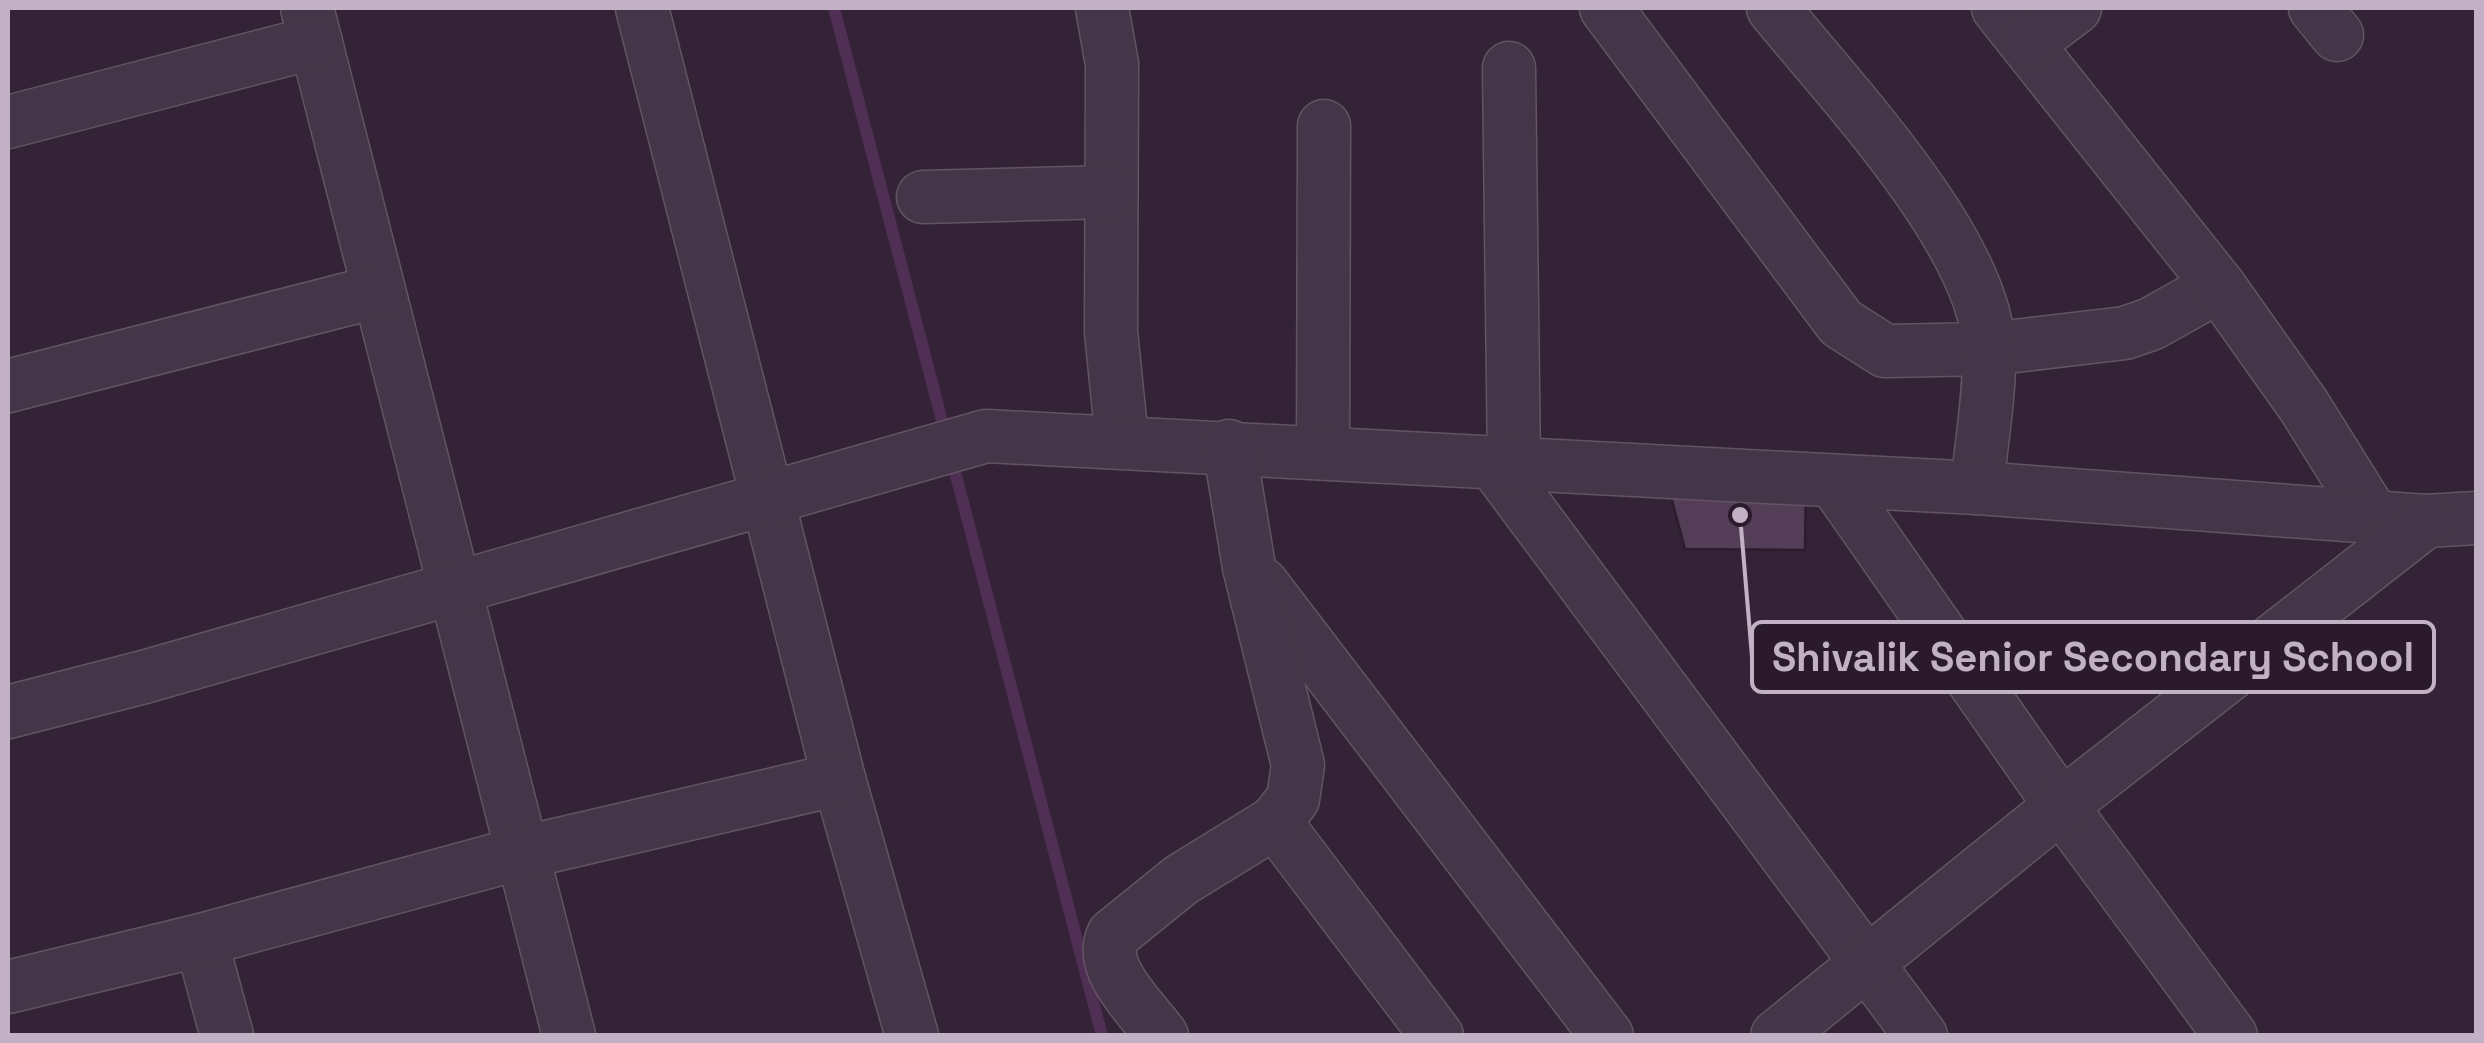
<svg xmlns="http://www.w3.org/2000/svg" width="2484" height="1043" font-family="'Space Grotesk',sans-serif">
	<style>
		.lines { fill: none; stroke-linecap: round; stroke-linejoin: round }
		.stream { stroke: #502f55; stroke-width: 12 }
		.building { fill: #543e57; stroke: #2c1c2e; stroke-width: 2.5 }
		.minor-casing { stroke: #635365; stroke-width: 55 }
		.minor { stroke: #453548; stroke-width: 52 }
		.leader { fill: none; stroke: #c2b0c4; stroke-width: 4 }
		.callout-dot { fill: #c2b0c4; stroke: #2a1a2c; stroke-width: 4 }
		.callout { fill: #2a1a2c; stroke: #c2b0c4; stroke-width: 4 }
		.callout-label { font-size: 40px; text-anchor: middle; font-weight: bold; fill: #c2b0c4 }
	</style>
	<rect width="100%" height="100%" fill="#342237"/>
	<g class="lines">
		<g class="stream">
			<path d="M834,8l112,428"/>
			<path d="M952,460l150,576"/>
		</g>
	</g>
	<path class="building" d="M1667,482l139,1 -1,67 -120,-1z"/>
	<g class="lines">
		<g class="minor-casing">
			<g id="minor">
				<path d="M307,8l262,1028"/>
				<path d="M642,8l197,771 73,257"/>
				<path d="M1102,8l10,56 -1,268 11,108"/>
				<path d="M1606,8l235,315 44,28 104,-2 136,-16 26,-9 68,-38"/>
				<path d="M1773,8c66,82 215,237 216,343 1,45 -8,92 -12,137"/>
				<path d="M1998,8l221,278 85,120 68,109"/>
				<path d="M2315,8l22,27"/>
				<path d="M2027,44l48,-36"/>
				<path d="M1509,68l5,396"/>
				<path d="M8,122l308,-80"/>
				<path d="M923,197l188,-5"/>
				<path d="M8,386l371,-95"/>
				<path d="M1323,451l1,-325"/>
				<path d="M1493,462l428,574"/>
				<path d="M1834,481l227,325 170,230"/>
				<path d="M1262,584l345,452"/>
				<path d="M8,712l136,-35 842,-241 991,52 449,33 50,-3"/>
				<path d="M1275,822l162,214"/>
				<path d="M201,940l26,96"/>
				<path d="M8,987l193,-47 320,-87 318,-74"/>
				<path d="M1162,1036c-19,-26 -65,-67 -49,-101l68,-55 94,-58 18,-23 5,-34 -49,-198 -20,-121"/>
				<path d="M1777,1036l284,-230 365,-285"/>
			</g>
		</g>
		<use href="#minor" class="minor"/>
	</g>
	<path class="leader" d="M1740 515L1752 657"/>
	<circle class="callout-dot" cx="1740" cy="515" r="10"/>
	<rect class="callout" x="1752" y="622" width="682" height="70" rx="10"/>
	<g class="callout-label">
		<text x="2093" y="671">Shivalik Senior Secondary School</text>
	</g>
	<rect width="2484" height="1043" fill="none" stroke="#c2b0c4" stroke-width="20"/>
</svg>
